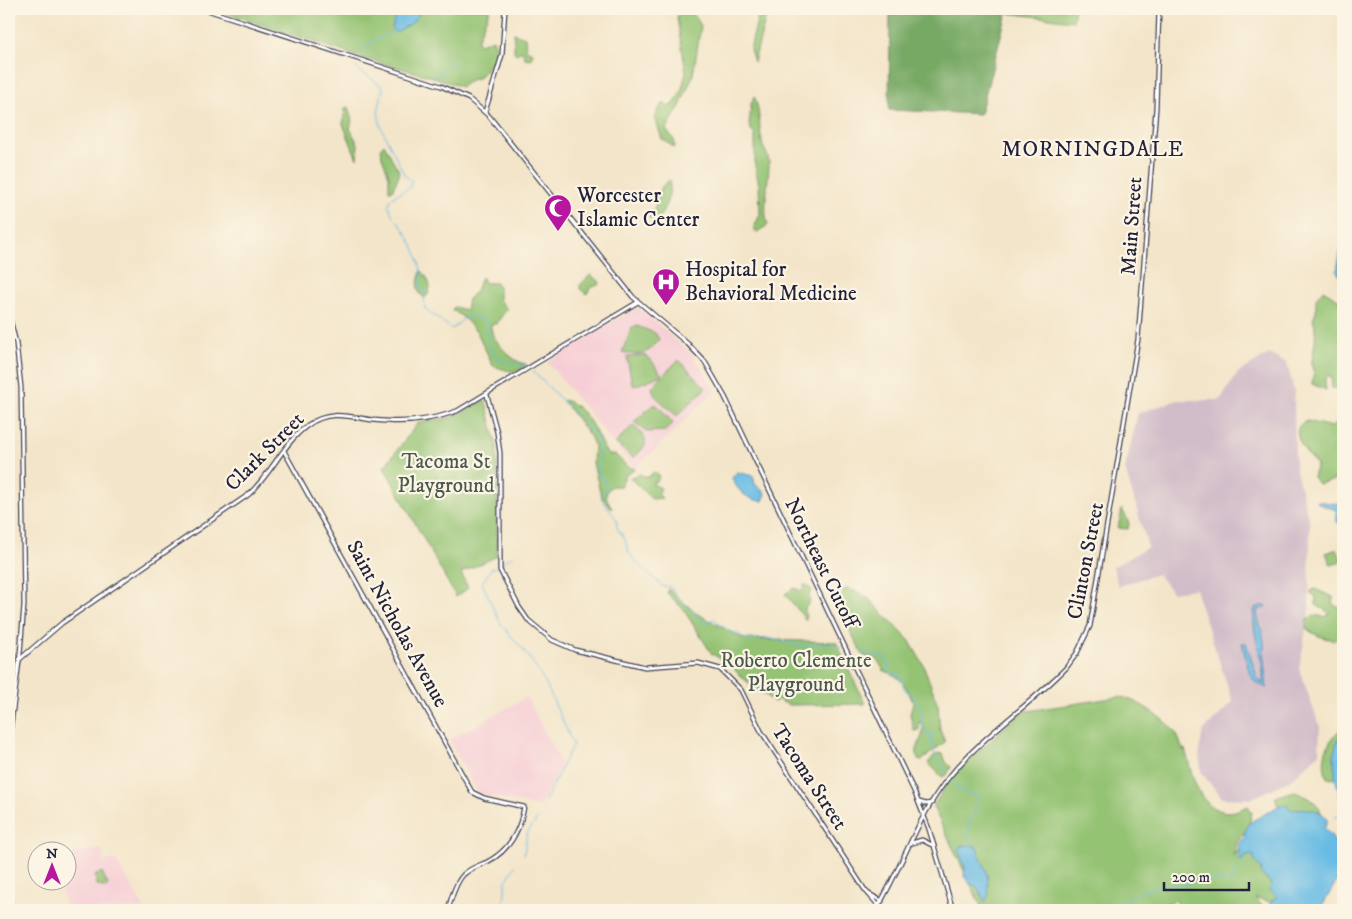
<svg xmlns="http://www.w3.org/2000/svg" width="1352" height="919" font-family="'IM FELL DW Pica',serif">
	<style>
		.built { fill: #f6cfd6 }
		.industrial { fill: #d1bdc9 }
		.green { fill: #94c373; stroke: #5b7257 }
		.forest { fill: #77a965; stroke: #4c6650 }
		.water { fill: #68bbe4; stroke: #456e90 }
		.lines { fill: none; stroke-linecap: round; stroke-linejoin: round }
		.stream { stroke: #68bbe4; stroke-width: 1 }
		.tertiary-casing { stroke: #413f50; stroke-width: 5.5 }
		.secondary-casing { stroke: #413f50; stroke-width: 5.5 }
		.tertiary { stroke: #fff; stroke-width: 3 }
		.secondary { stroke: #fff; stroke-width: 3 }
		.labels { text-anchor: middle; dominant-baseline: central; stroke-width: 4.5; stroke-linejoin: round; paint-order: stroke }
		.poi-label { font-size: 21px; fill: #22223b; stroke: #fcf5e5; text-anchor: start }
		.street-label { font-size: 21px; fill: #22223b; stroke: #fcf5e5 }
		.park-label { font-size: 21px; fill: #4a5a4f; stroke: #fcf5e5 }
		.neighbourhood-label { font-size: 22px; letter-spacing: 1px; fill: #22223b; stroke: #fcf5e5 }
	</style>
	<rect width="100%" height="100%" fill="#fcf5e5"/>
	<filter id="ink" filterUnits="userSpaceOnUse"><feTurbulence type="fractalNoise" baseFrequency=".02" numOctaves="2"/><feDisplacementMap in="SourceGraphic" scale="10" xChannelSelector="R" yChannelSelector="G"/><feConvolveMatrix kernelMatrix="1 2 1 2 8 2 1 2 1" color-interpolation-filters="sRGB"/></filter>
	<filter id="wash" filterUnits="userSpaceOnUse"><feTurbulence type="fractalNoise" baseFrequency=".0096" numOctaves="4" result="noise"/><feDisplacementMap in="SourceGraphic" scale="20" xChannelSelector="R" yChannelSelector="G"/><feGaussianBlur stdDeviation="1.12" result="paint"/><feColorMatrix in="noise" values="0 0 0 0 0 0 0 0 0 0 0 0 0 0 0 0 0 1.4 0 .05"/><feComposite in="paint" operator="in"/></filter>
	<g filter="url(#wash)">
		<rect width="100%" height="100%" fill="#f3e5c9"/>
		<g class="built">
			<path d="M636,308l4,1 53,46 22,36 -80,78 -88,-107z"/>
			<path d="M527,697l34,67 -21,43 -62,-14 -29,-53z"/>
			<path d="M102,849l1,13 12,-3 30,50 -78,1 -5,-18 -12,6 13,-8v-8h5v-28z"/>
		</g>
		<path class="industrial" d="M1269,354l18,9 7,28 1,75 15,59 -1,87 -10,57 21,58 -1,27 -28,26 -41,19 -28,-1 -21,-26 -2,-21 4,-20 30,-29 -38,-113 -23,3 -14,-18 -40,12 -5,-19 35,-20 -23,-78 13,-56 40,-13h42l18,-27z"/>
		<g class="green">
			<path d="M221,9h269l-13,32 3,3 13,-5 4,10 -6,15 -13,14 -6,1 -11,8 -21,-8 -81,-22 -138,-46z"/>
			<path d="M680,9h11l10,17 -8,49 -13,31 -14,24 8,10 1,8 -13,-9 -7,-21 3,-8 6,-7 4,4 6,-3 7,-12 5,-19 -9,-55z"/>
			<path d="M760,9h8l-14,53 -4,-13z"/>
			<path d="M973,9h102l-2,12z"/>
			<path d="M514,33l11,4 1,13 7,3 -2,6 -6,-1 -3,-8 -5,4 -3,-2z"/>
			<path d="M754,96c6,12 5,32 8,46 1,8 7,12 7,22 0,16 -7,48 -1,61l-11,7 -4,-2 7,-16 -1,-29 -4,-19v-30l-6,-10 2,-22z"/>
			<path d="M348,107l4,12 -2,10 8,15 -1,15 -14,-35 2,-16z"/>
			<path d="M384,144l16,29 -8,18 -3,-1v-14l-7,-19 -1,-10z"/>
			<path d="M670,180c1,12 -4,31 -13,39l-9,-1c2,-3 4,-4 5,-6 5,-10 3,-25 17,-32z"/>
			<path d="M421,270c8,9 13,19 4,28 -12,-7 -6,-17 -4,-28z"/>
			<path d="M590,275l9,6 1,3 -10,4 -3,6 -7,-5v-4z"/>
			<path d="M481,277l4,6h11l3,4v13l8,9 -11,15h-5c-2,14 22,39 35,40 -7,13 -22,5 -33,2l-16,-34 -11,-12 -14,-11 3,-2 11,3 2,-11 8,-8z"/>
			<path d="M1323,290l20,12v71l-6,16 -5,-1 -1,-12h-4l-2,4 1,10 -14,-6c0,-4 2,-8 2,-12 0,-5 -3,-7 -2,-11 2,-16 6,-27 1,-42l3,-8v-13z"/>
			<path d="M637,326l18,7 4,6c-8,15 -21,18 -37,13l10,-25z"/>
			<path d="M644,355l8,6 10,14 -28,11 -2,-2 -5,-27z"/>
			<path d="M677,361h3l26,27 -29,28 -22,-20 -3,-9z"/>
			<path d="M564,400c26,8 31,36 44,55h8l11,11 8,3 -10,6 -4,11h-9l-5,5 -1,6 6,12 -11,-13 -8,-33 1,-18 -4,-9 -27,-35z"/>
			<path d="M483,401l3,1 11,44v110l-36,17 7,15 -12,9 -72,-130 34,-44 34,-6z"/>
			<path d="M653,405h4l16,18 -7,8 -19,1 -13,-10z"/>
			<path d="M1343,417v37l-8,21 1,5 -18,4 -5,-7 4,-13c-10,-7 -32,-36 -10,-43l25,6z"/>
			<path d="M633,425l12,13v8l-11,12 -19,-15z"/>
			<path d="M654,472l5,4 -1,4 -6,4 9,4 -3,6 4,4 -10,1 -22,-21 8,-4 10,3z"/>
			<path d="M1122,509l7,14 -1,6 -10,-1z"/>
			<path d="M1337,549l5,13 -11,3 -5,-12z"/>
			<path d="M805,584l7,6 -3,5 1,6 -5,8 1,11 -21,-26 9,-6 8,3z"/>
			<path d="M668,589l28,24 48,26 92,3 29,62 -76,1 -11,-5 -4,2 -34,-26 -10,-12 -18,-10 -29,-45 -16,-16z"/>
			<path d="M847,589l13,4 8,5 41,42 14,24 15,41 2,25 5,12 -24,19 -3,-1 -2,-6c1,-11 13,-25 3,-33v9l-5,1 -4,-17 3,-12c-6,-14 -12,-27 -29,-31l-7,-12 -13,-3 -3,-4c-7,-17 -28,-42 -17,-62z"/>
			<path d="M1315,589l18,8v8l10,4 -2,30c-10,3 -28,-4 -35,-11l1,-8 7,-5 11,2 5,-4 -14,-8v-8l-5,-3v-3z"/>
			<path d="M1118,697c17,0 50,24 59,38 2,4 4,10 6,15l2,-1c7,24 12,62 44,63 6,0 14,-4 19,-6l4,7 -4,15 -11,14 -3,14 4,-6 4,10 3,-4 10,-1 8,21 8,7 -1,5 8,8 -8,6 -15,-4 12,12h-89l-2,-10 -27,10h-166l-50,-103 14,-24 10,-11 64,-60z"/>
			<path d="M1343,727l-4,51h-12c-7,-20 0,-38 16,-51z"/>
			<path d="M937,753l6,1 3,8 5,5 -4,8 -5,2 -14,-14z"/>
			<path d="M1295,791l20,11 7,12 -43,-6 -4,-11z"/>
			<path d="M102,872l6,13 -2,3 -9,-3 -2,-9z"/>
		</g>
		<path class="forest" d="M890,9h83l34,4 -27,101 -91,-4z"/>
		<g class="water">
			<path d="M396,9h25v2l-10,13 -15,8 -4,-2z"/>
			<path d="M1343,232v51l-6,-12z"/>
			<path d="M737,472l16,4 2,8 11,10 -3,7c-14,0 -26,-10 -31,-23z"/>
			<path d="M1317,501l22,3 4,7v17l-6,-6 -1,-12 -17,-6z"/>
			<path d="M1263,605l3,2 -9,4c0,13 11,28 6,41l4,36 -12,-6 -5,-7 -8,-32h4l10,30 -1,3 8,7c2,-22 -14,-55 -8,-75z"/>
			<path d="M1343,738v68c-6,-16 -14,-50 -5,-66z"/>
			<path d="M1280,805h7l4,5c11,-3 28,-2 36,8v6l-3,4 7,7 6,12 2,30 -19,33h-50v-8l7,-5 -7,-7 1,-7 -10,-9 1,-4 -8,-10v-5l-9,1 -5,5 -2,-3 2,-6 -1,-8 5,-6v-5l5,-10z"/>
			<path d="M961,845l15,1 11,27 2,21 -4,8 -9,-16 -7,-3 -5,-7 1,-8 -7,-19z"/>
		</g>
		<g class="lines">
			<g class="stream">
				<path d="M360,56l6,-10 28,-15"/>
				<path d="M355,67l28,20 -5,26 3,14 24,49 7,5 -2,6 -19,11 -3,7 5,11"/>
				<path d="M434,78l22,-18"/>
				<path d="M397,221c15,18 28,44 23,68l6,1 -2,8 1,11 27,20 16,-14 19,6 1,20 10,19 27,5"/>
				<path d="M533,371l60,61 6,9v35l6,3 -1,5 3,3 -6,11 16,22v8l8,11 3,12 6,9 28,26 8,1 11,14 24,22 9,-4 14,12 10,2 8,7 22,-2 19,5 21,3 11,-3 23,5"/>
				<path d="M502,563l10,-7"/>
				<path d="M497,567l-6,2 -9,14 19,41 28,33 16,25 28,62 -28,57"/>
				<path d="M858,650l28,8 5,15 10,3 3,13 9,7 10,18 -3,6 7,15 5,-3 1,2 -3,9 5,3 -1,7 12,18 -2,4"/>
				<path d="M951,782l8,7 21,9 -4,6v10l-4,2 -5,16 5,16"/>
				<path d="M1334,818l9,-5"/>
				<path d="M524,854l3,-21 11,-15"/>
				<path d="M984,901l4,9"/>
				<path d="M329,908l6,-3 8,5"/>
				<path d="M481,910l23,-8 2,-21 9,-15"/>
				<path d="M1020,910c13,-3 27,-9 40,-6l2,6"/>
				<path d="M1103,910l39,-19 28,-7 13,1 22,-6 26,3 3,-2 -2,-4c6,-8 13,-15 22,-21"/>
			</g>
		</g>
	</g>
	<g filter="url(#ink)">
		<g class="lines">
			<g class="tertiary-casing">
				<g id="tertiary">
					<path d="M487,395l10,37 3,21v117l19,37 9,13 24,20 23,10 70,17 53,-4 22,6 21,21 20,41 104,159 14,16"/>
					<path d="M284,451l188,341 12,6 40,9c-4,23 -15,44 -37,55 -9,4 -17,6 -24,13 -8,9 -12,24 -15,35"/>
					<path d="M20,659l42,-36 186,-128c23,-20 35,-52 60,-70 25,-18 49,-5 77,-4 24,2 50,-2 72,-10l181,-109"/>
					<path d="M869,894l13,7"/>
				</g>
			</g>
			<g class="secondary-casing">
				<g id="secondary">
					<path d="M204,9l237,77 28,13 20,17 144,181 55,47 17,18 20,35 189,394 15,38 24,81"/>
					<path d="M485,112l17,-57 3,-46"/>
					<path d="M9,315l7,28 5,44 3,218 -4,49 -11,86"/>
					<path d="M919,802l7,2 6,-1"/>
					<path d="M912,843l10,-3 12,6"/>
					<path d="M9,883l2,27"/>
					<path d="M876,910c26,-42 42,-95 73,-133 33,-41 80,-71 117,-109l11,-15 13,-27 48,-287 18,-231 3,-99"/>
				</g>
			</g>
			<use href="#tertiary" class="tertiary"/>
			<use href="#secondary" class="secondary"/>
		</g>
	</g>
	<defs>
		<g id="mosque-pin" transform="scale(1.4375)"><path d="M0 17L-7.5 6A9.5 9.5 0 1 1 7.5 6Z" fill="#b5179e" stroke="#fcf5e5"/><path d="M3.5-4.9A6 6 0 1 0 3.5 4.9A5 5 0 1 1 3.5-4.9Z" fill="#fff"/></g>
		<g id="hospital-pin" transform="scale(1.4375)"><path d="M0 17L-7.5 6A9.5 9.5 0 1 1 7.5 6Z" fill="#b5179e" stroke="#fcf5e5"/><path d="M-5-5h3v3.5h4V-5h3V5h-3V1.5h-4V5h-3Z" fill="#fff"/></g>
	</defs>
	<g fill-rule="evenodd">
		<use href="#mosque-pin" x="558" y="208"/>
		<use href="#hospital-pin" x="666" y="282"/>
	</g>
	<g class="labels">
		<g class="poi-label">
			<text x="577" y="196">Worcester<tspan x="577" dy="24">Islamic Center</tspan></text>
			<text x="685" y="270">Hospital for<tspan x="685" dy="24">Behavioral Medicine</tspan></text>
		</g>
		<g class="street-label">
			<text transform="translate(1132 226) rotate(-86)">Main Street</text>
			<text transform="translate(265 452) rotate(-45)">Clark Street</text>
			<text transform="translate(1086 561) rotate(-79)">Clinton Street</text>
			<text transform="translate(821 563) rotate(64)">Northeast Cutoff</text>
			<text transform="translate(397 624) rotate(61)">Saint Nicholas Avenue</text>
			<text transform="translate(809 777) rotate(57)">Tacoma Street</text>
		</g>
		<g class="park-label">
			<text x="446" y="462">Tacoma St<tspan x="446" dy="24">Playground</tspan></text>
			<text x="796" y="661">Roberto Clemente<tspan x="796" dy="24">Playground</tspan></text>
		</g>
		<g class="neighbourhood-label">
			<text x="1093" y="149">MORNINGDALE</text>
		</g>
	</g>
	<rect width="1352" height="919" fill="none" stroke="#fcf5e5" stroke-width="30"/>
	<g transform="translate(52 866)"><circle r="24" fill="#fcf5e5" stroke="#a5a1a1"/>
	<path d="M0-4L9 19L0 12L-9 19Z" fill="#b5179e"/>
	<text y="-8" font-size="14" font-weight="bold" text-anchor="middle" fill="#22223b">N</text>
	</g>
	<path d="M1164 882v8h85v-8" fill="none" stroke="#22223b" stroke-width="2.5"/>
	<text x="1172" y="882" font-size="15" fill="#22223b" stroke="#fcf5e5" stroke-width="4" paint-order="stroke">200 m</text>
</svg>
